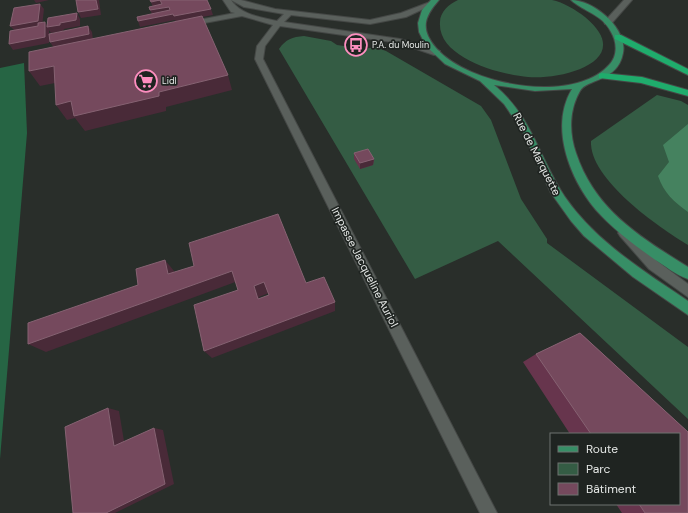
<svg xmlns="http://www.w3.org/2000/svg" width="688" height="513" font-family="'DM Sans',sans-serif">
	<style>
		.green { fill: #345c44 }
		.forest { fill: #266544 }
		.water { fill: #45825f }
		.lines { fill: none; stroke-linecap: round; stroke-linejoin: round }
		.minor-casing { stroke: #454846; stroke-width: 2 }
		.major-casing { stroke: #454846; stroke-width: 2 }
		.highway-casing { stroke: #454846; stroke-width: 2 }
		.minor { fill: #5a605c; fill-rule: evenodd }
		.major { fill: #378e66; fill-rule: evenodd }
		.highway { fill: #1fac6c; fill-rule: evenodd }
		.wall { fill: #67354d }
		.shaded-wall { fill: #492a38 }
		.building { fill: #75495d; stroke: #866272; fill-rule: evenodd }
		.labels { text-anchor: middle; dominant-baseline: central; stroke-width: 3.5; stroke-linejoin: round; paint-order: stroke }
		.far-poi-label { font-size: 9px; fill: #e5e8e6; stroke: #1f2421; text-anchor: start }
		.street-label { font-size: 11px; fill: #e5e8e6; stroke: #1f2421 }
	</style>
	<rect width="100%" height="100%" fill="#292e2a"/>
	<g class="green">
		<path d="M458,0c22,0 45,0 67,0 9,0 19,0 27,0 11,2 24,10 33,17 52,43 -21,63 -57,60 -26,-2 -91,-19 -88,-55 0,-10 9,-18 18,-22z"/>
		<path d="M304,36l27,5 6,4 27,4 11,-2 11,4 95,55 10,14 30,79 26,40v4l141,104v72l-190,-178 -83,38 -136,-230c7,-10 13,-12 25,-13z"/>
		<path d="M657,95l24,6 7,4v140c-30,-18 -99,-66 -97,-104z"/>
	</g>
	<path class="forest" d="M24,63l3,70 -27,326v-391z"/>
	<path class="water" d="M688,124v88c-14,-10 -24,-19 -30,-36l11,-14 -6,-17z"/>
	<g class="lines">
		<g class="minor-casing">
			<g id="minor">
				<path d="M223,0h8c10,15 29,17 46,21l7,-7 -40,-7 -13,-7h10l34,9 95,11 31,-7 29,-11 4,2 -28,13 -36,7 -79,-9 -7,7 116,17 40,12v4h-6l-35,-12 -119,-17 -15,20 -2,13 234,454h-17l-225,-454 2,-13 16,-21 -31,-9 -54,10 -4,-2 4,-2 47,-9 -4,-1z"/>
				<path d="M624,0h8l-21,24h-6l-1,-2z"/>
				<path d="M624,228l4,2 29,31 31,23v13l-39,-28 -29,-33 -2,-3 2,-3z"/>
			</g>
		</g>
		<g class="major-casing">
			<path id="major" d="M431,0h8c-15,17 -19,29 -3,48 32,37 137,57 173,17 9,-9 8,-23 2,-33 -9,-18 -27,-20 -40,-32 23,0 57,29 52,53 -5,29 -37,26 -43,38 -11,19 -11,42 -4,62 19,57 64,84 112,114v12c-12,-4 -23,-13 -34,-20 -21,-15 -41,-30 -58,-49 -26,-31 -47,-83 -24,-121l-37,2 -41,-6c38,31 45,73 71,112 31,45 79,74 123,104v14l-55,-38 -49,-41 -13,-15 -20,-28 -28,-61 -19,-28 -24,-23 -35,-17 -19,-18 -7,-14 -1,-9 4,-13z"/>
		</g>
		<g class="highway-casing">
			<g id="highway">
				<path d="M615,35h6l67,34v6l-73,-36z"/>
				<path d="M602,73l40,4 46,13v6l-47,-13 -42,-5v-4z"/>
			</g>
		</g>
		<use href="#minor" class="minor"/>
		<use href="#major" class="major"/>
		<use href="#highway" class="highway"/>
	</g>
	<g class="wall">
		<path d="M354,153l20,6 -1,6 -13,4 -6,-10z"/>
		<path d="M580,333l108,99v81h-66l-6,-9h63v-70h-109l-47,-72 13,-8z"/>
	</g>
	<g class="shaded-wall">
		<path d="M34,0h15l-13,3z"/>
		<path d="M96,0h3l2,15 -20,3 -3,-6z"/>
		<path d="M160,0l3,6 -10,2 -2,-6z"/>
		<path d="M40,4l4,5 -2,18 -27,4 -5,-5z"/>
		<path d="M169,7l2,5 -18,4 -3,-6z"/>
		<path d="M211,9l2,6 -37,7 -1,-2 -35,7 -2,-6 35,-7z"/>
		<path d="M77,13l3,6v7l-16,3 -1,2 -12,2 -2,-3v13l-36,7 -4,-6 36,-22 3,5z"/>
		<path d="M88,26l4,6 1,8 -39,8 -4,-6z"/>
		<path d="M54,66l11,15 -25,5 -11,-15z"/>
		<path d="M228,75l4,15 -66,17v4l-81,20 -10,-13 -8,2 -11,-15 15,-4 88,-9z"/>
		<path d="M374,159l-1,6 -13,4v-6z"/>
		<path d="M165,260l9,11 3,14 -9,-11z"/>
		<path d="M232,271l6,10 -192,71 -18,-8z"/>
		<path d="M264,282l5,11 -10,4 4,12 -5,-10 -4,-13z"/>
		<path d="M335,302v9l-123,47 -8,-7z"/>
		<path d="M108,408l11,3 6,36 -11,-1z"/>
		<path d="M154,428l9,2 11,54 -59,29h-9z"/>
	</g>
	<g class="building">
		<path d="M76,0h20l2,9 -20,3z"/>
		<path d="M150,0h57l4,9 -37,7 -1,-2 -35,7 -1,-4 33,-7 -1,-3 -19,3 -1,-3 13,-3 -2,-4 -9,2z"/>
		<path d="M40,4l-2,17 -28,5 4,-18z"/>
		<path d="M77,13l-1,7 -16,3v2l-13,2 1,-9z"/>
		<path d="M202,16l26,59 -69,17v4l-85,20 -3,-15 -15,4 -2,-39 -25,5v-19z"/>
		<path d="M45,22v15l-36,7 1,-13 28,-5v-3z"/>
		<path d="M88,26l1,8 -39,8 -1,-8z"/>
		<path d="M368,149l6,10 -14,4 -6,-10z"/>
		<path d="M278,214l28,69 18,-6 11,25 -131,49 -10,-46 44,-15 -6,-19 -204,73v-21l110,-38 -2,-16 29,-9 3,14 26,-8 -5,-23zM264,282l5,13 -11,4 -4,-13z"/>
		<path d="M580,333l108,99v81h-43l-6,-9h40v-70h-88l-55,-80z"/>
		<path d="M108,408l6,38 40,-18 11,56 -59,29h-33l-8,-86z"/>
	</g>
	<defs>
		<g id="bus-ring" transform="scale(1.15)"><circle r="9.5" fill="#1f2421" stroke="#fd8ebf" stroke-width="1.5"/><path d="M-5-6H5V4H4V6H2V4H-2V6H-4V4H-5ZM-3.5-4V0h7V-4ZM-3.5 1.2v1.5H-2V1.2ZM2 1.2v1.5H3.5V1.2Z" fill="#fd8ebf"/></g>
		<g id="supermarket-ring" transform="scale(1.15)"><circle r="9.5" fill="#1f2421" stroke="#fd8ebf" stroke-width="1.5"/><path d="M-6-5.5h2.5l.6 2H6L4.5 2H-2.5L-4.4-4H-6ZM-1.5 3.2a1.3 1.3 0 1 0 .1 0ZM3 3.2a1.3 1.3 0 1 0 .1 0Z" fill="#fd8ebf"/></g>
	</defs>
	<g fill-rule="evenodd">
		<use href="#bus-ring" x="356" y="45"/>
		<use href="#supermarket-ring" x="146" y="81"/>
	</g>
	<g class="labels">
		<g class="far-poi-label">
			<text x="372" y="45">P.A. du Moulin</text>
			<text x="162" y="81">Lidl</text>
		</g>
		<g class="street-label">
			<text transform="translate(537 154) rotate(63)">Rue de Marquette</text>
			<text transform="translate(365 267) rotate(63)">Impasse Jacqueline Auriol</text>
		</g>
	</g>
	<rect x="550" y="433" width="130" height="72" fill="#1f2421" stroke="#6e7270"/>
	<rect x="558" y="446" width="20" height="6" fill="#378e66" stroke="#6e7270"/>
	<text x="586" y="453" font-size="12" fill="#e5e8e6">Route</text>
	<rect x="558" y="463" width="20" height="12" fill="#345c44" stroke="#6e7270"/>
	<text x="586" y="473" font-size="12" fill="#e5e8e6">Parc</text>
	<rect x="558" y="483" width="20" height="12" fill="#75495d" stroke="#6e7270"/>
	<text x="586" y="493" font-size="12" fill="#e5e8e6">Bâtiment</text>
</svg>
